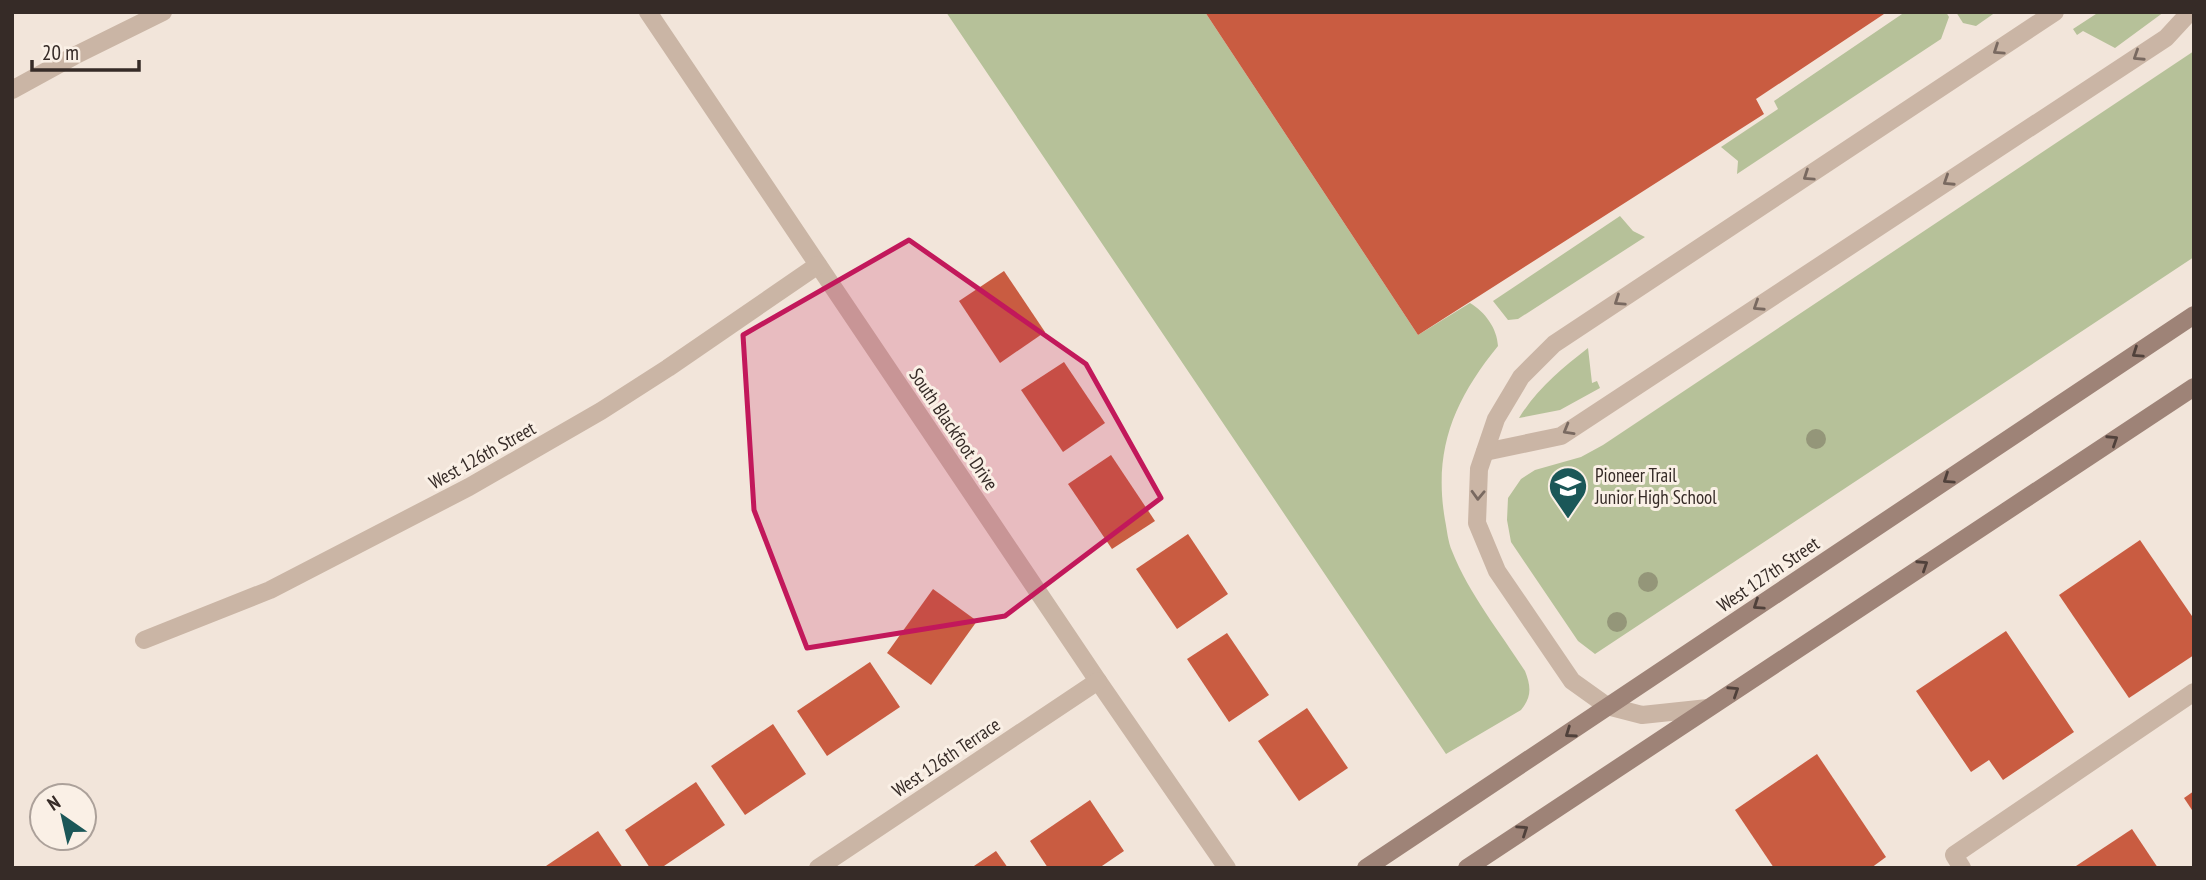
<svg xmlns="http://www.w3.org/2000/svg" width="2206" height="880" font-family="'PT Sans Narrow',sans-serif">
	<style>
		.green { fill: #b6c199 }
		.building { fill: #c95c41 }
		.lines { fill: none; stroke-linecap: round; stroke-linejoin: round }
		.service { stroke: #cab5a5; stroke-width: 18 }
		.minor { stroke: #cab5a5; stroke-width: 18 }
		.secondary { stroke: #9e8377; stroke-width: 18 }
		.tree { fill: #949679 }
		.oneway { stroke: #796960 }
		.oneway2 { stroke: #50413b }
		.marked { fill: #c2185b; fill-opacity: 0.2; stroke: #c2185b; stroke-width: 5; stroke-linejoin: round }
		.labels { text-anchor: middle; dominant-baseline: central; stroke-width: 6; stroke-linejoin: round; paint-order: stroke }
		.street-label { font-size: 19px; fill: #362b27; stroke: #faf0e6 }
		.poi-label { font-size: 19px; fill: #362b27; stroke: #faf0e6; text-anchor: start }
	</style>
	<rect width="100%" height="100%" fill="#f2e5da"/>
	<g class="green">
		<path d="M946,12h259l213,323 52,-32c15,9 27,25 28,43 -44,54 -65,104 -53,174 2,10 3,22 7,31 17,43 48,81 73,120 6,15 7,26 -4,39l-75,44z"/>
		<path d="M1905,12h41l3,5 -8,22 -204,135 1,-13 -17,-14 57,-38 -4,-8z"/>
		<path d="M1956,12h40l-20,14 -13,-3z"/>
		<path d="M2099,12h65l-49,36 -32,-17 -6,4 -4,-6z"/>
		<path d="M2194,51v206l-599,397 -17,-13 -67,-99 -4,-22 1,-22 13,-19 14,-9 46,-13 22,-12z"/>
		<path d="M1620,216l13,15 12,6 -127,82 -10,1 -15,-19z"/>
		<path d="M1588,348l4,35 5,-2 3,7 -40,22 -41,8c18,-29 42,-49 69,-70z"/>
	</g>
	<g class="building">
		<path d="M1205,12h682l-131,87 8,15 -346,221z"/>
		<path d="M1004,271l41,61 -45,31 -41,-62z"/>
		<path d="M1064,362l41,61 -42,29 -42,-62z"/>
		<path d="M1111,455l44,66 -43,28 -44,-65z"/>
		<path d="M1188,534l40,60 -51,35 -41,-60z"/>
		<path d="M2140,540l54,79v36l-65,43 -70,-103z"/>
		<path d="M933,589l44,32 -46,64 -44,-32z"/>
		<path d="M2006,631l68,101 -71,48 -14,-20 -18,12 -55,-81z"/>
		<path d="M1227,633l42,62 -40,27 -42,-63z"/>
		<path d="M870,662l30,45 -73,49 -30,-45z"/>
		<path d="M1307,708l41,60 -49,33 -41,-60z"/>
		<path d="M773,724l33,50 -61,41 -34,-49z"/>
		<path d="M1817,754l69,103 -15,11h-97l-39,-58z"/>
		<path d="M696,782l29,43 -64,43h-11l-25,-38z"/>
		<path d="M2194,791v22l-10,-15z"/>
		<path d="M1090,800l34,51 -25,17h-51l-18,-27z"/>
		<path d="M2132,829l26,39h-85z"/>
		<path d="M598,831l25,37h-80z"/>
		<path d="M996,851l12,17h-37z"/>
	</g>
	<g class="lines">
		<g class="service">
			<path d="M1485,452l76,-16 605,-398 24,-26"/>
			<path d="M1708,708l-66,7 -35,-9 -35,-25 -75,-110 -20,-48 2,-54 17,-50 25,-42 33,-33 501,-332"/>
		</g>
		<g class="minor">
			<path d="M648,12l450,669 129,187"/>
			<path d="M12,90l62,-34 89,-44"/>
			<path d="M144,640l126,-50 199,-103 132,-76 67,-43 150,-103"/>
			<path d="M818,868l280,-187"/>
			<path d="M1962,868l-8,-13 240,-163"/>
		</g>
		<g class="secondary">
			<path d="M1366,868l828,-553"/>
			<path d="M1467,868l727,-481"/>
		</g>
	</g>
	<g class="tree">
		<circle cx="1816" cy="439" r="10"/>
		<circle cx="1648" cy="582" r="10"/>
		<circle cx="1617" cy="622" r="10"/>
	</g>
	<defs><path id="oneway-chevron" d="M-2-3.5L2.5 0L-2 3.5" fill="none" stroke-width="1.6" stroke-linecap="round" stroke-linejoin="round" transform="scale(1.75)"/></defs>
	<g class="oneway">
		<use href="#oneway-chevron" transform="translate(1998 50) rotate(146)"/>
		<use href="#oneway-chevron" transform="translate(2138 56) rotate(147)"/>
		<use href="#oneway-chevron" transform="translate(1808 176) rotate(146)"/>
		<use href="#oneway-chevron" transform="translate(1948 181) rotate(147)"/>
		<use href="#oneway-chevron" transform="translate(1619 301) rotate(146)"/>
		<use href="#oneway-chevron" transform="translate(1758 306) rotate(147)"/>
		<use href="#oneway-chevron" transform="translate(1568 430) rotate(150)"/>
		<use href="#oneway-chevron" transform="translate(1478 495) rotate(92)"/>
	</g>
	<g class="oneway2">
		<use href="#oneway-chevron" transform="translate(2137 353) rotate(146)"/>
		<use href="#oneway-chevron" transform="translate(2113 440) rotate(-33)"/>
		<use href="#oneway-chevron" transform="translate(1948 479) rotate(146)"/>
		<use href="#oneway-chevron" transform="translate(1923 565) rotate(-33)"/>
		<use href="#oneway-chevron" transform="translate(1758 605) rotate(146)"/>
		<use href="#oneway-chevron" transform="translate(1734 691) rotate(-33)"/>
		<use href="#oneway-chevron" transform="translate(1570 733) rotate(145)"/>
		<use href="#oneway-chevron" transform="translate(1523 830) rotate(-34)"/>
	</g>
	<path class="marked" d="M909,240l177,124 75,134 -156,118 -198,32 -53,-138 -11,-175z"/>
	<defs>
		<g id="school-pin" transform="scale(2.0125)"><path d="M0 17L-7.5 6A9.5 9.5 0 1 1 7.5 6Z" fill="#1b5758" stroke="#faf0e6"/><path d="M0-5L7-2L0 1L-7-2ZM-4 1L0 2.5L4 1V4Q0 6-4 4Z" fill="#fff"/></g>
	</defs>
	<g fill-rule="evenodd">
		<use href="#school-pin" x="1568" y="486"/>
	</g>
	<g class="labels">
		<g class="street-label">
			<text transform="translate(954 429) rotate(56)">South Blackfoot Drive</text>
			<text transform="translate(482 455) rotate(-29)">West 126th Street</text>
			<text transform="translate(1768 574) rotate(-34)">West 127th Street</text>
			<text transform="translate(946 757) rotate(-34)">West 126th Terrace</text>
		</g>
		<g class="poi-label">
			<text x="1595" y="475">Pioneer Trail<tspan x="1595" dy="22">Junior High School</tspan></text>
		</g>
	</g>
	<rect width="2206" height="880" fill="none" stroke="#362b27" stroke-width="28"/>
	<g transform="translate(63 817) rotate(326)"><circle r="33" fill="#faf0e6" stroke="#aca19a" stroke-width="2"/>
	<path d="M0-5L12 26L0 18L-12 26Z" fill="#1b5758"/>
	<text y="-10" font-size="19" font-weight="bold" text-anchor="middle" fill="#362b27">N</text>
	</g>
	<path d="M32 60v10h107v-10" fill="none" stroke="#362b27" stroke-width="3.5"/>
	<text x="42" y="60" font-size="21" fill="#362b27" stroke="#faf0e6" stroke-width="5" paint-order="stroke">20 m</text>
</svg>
